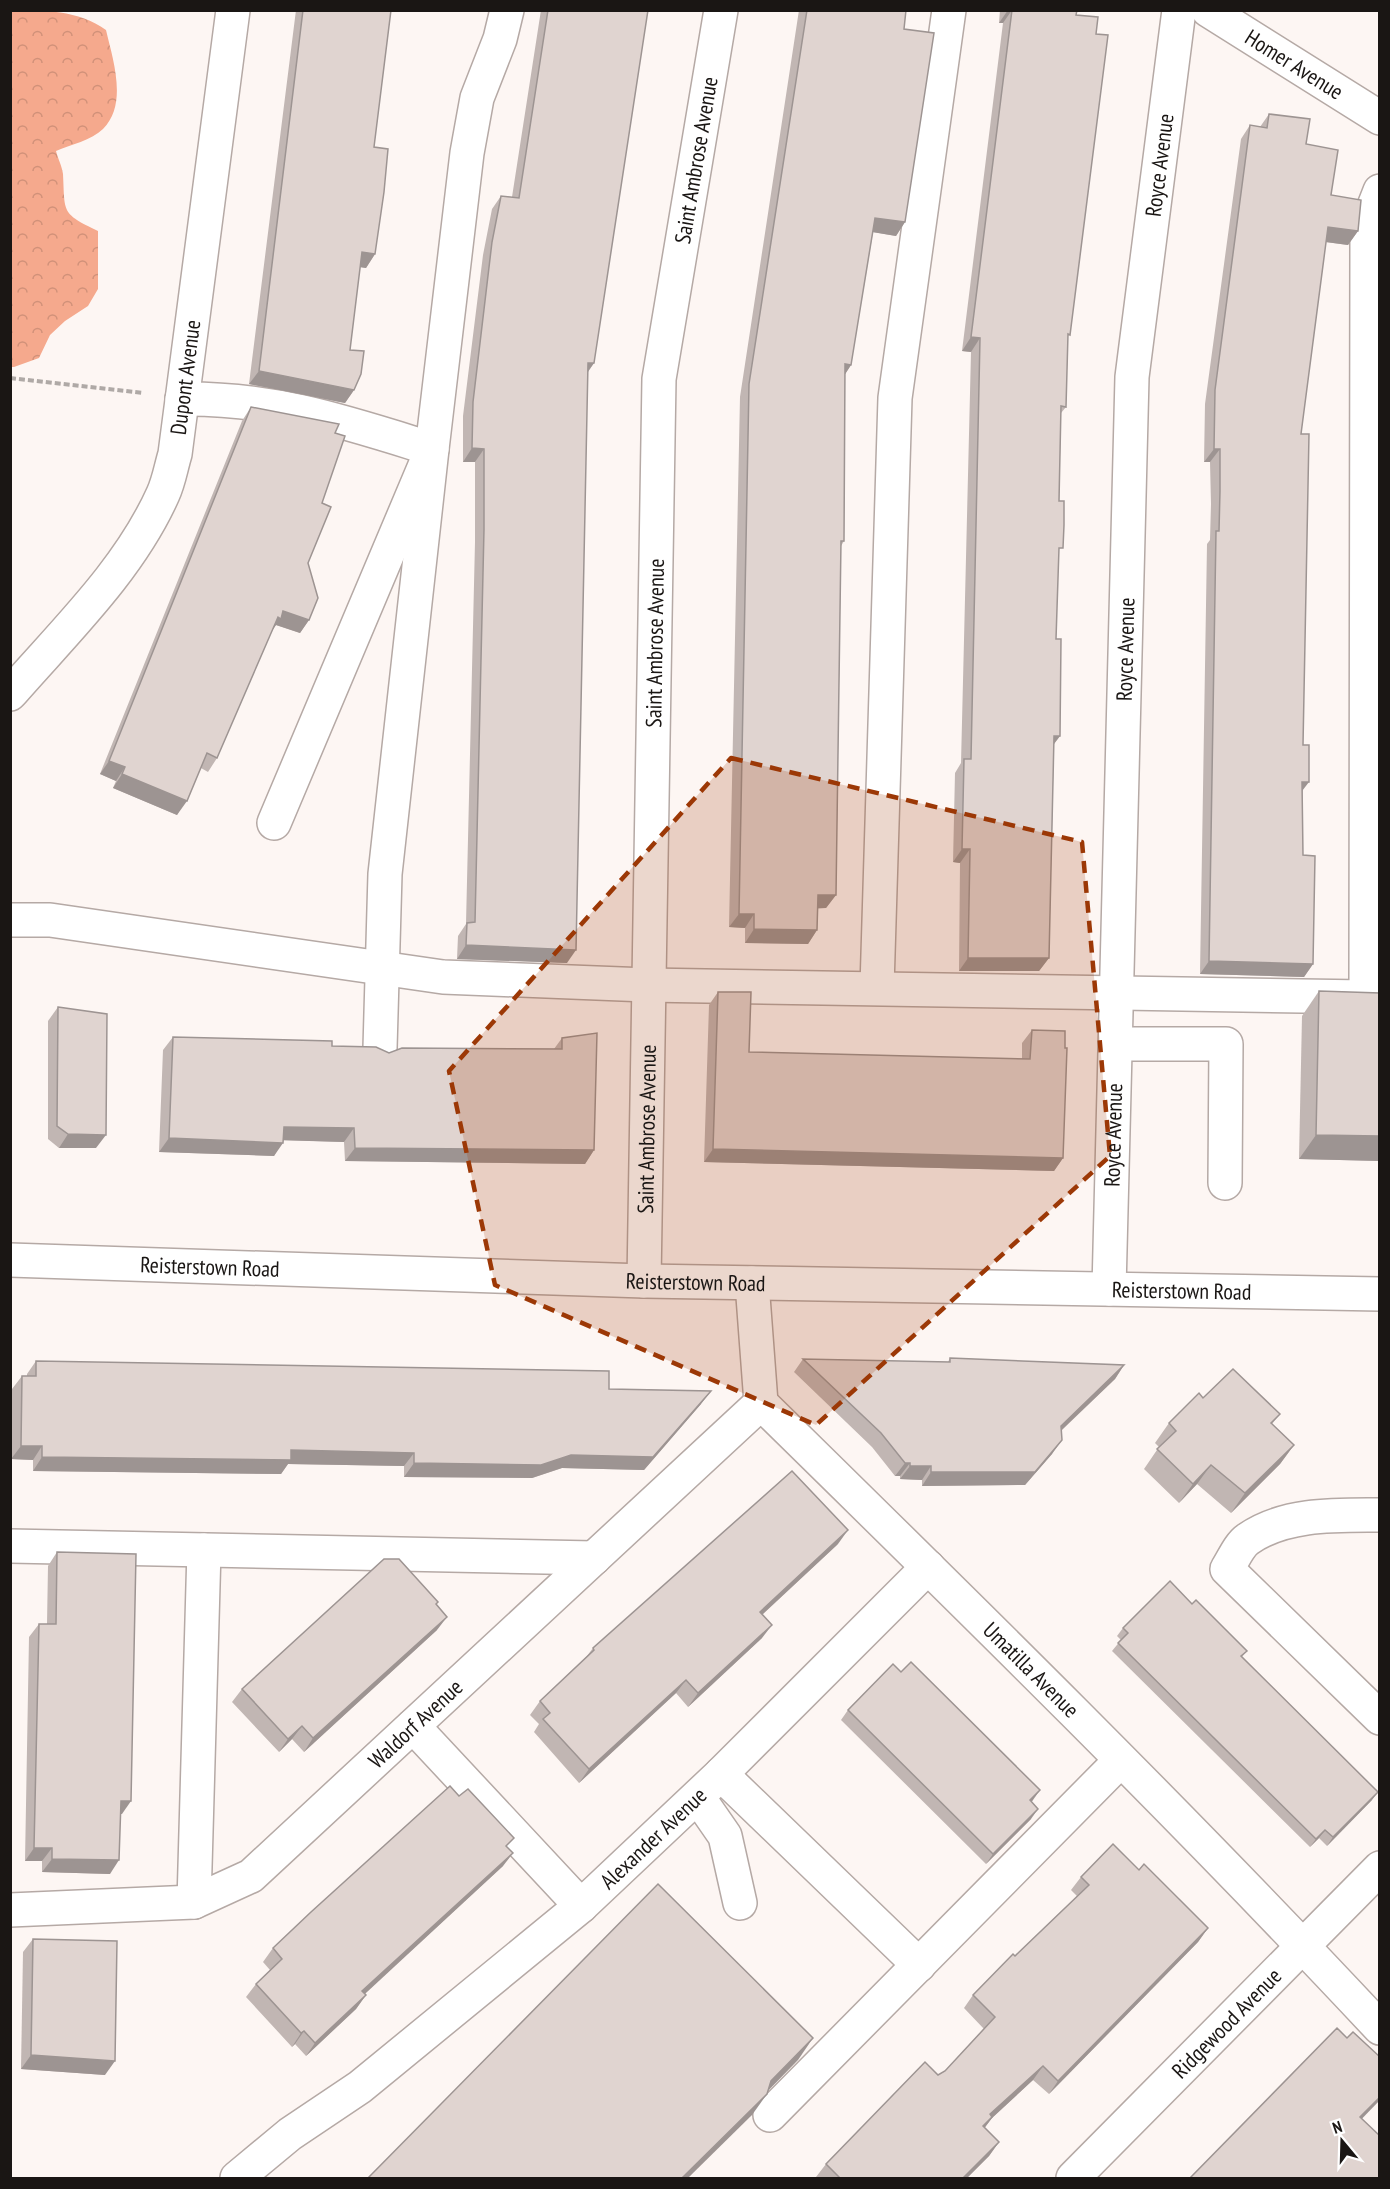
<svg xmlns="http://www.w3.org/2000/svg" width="1390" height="2189" font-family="'PT Sans Narrow',sans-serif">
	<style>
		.forest { fill: url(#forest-crowns) }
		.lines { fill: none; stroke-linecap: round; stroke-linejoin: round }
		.minor-casing { stroke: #b5a9a5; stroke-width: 36 }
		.major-casing { stroke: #b5a9a5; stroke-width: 36 }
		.path { stroke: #afa9a6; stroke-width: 4; stroke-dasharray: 6 3; stroke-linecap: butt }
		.minor { stroke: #fff; stroke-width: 33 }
		.major { stroke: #fff; stroke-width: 33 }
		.wall { fill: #c1b6b3 }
		.shaded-wall { fill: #9d9492 }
		.building { fill: #e0d4d0; stroke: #9d9492; stroke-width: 1.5 }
		.marked { fill: #9c3806; fill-opacity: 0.2; stroke: #9c3806; stroke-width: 4.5; stroke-dasharray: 12 8; stroke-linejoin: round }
		.labels { text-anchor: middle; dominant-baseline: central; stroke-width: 6; stroke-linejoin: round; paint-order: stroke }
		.street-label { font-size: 22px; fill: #1a1614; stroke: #fff }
	</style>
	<defs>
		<pattern id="forest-crowns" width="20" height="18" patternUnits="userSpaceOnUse" patternTransform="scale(1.5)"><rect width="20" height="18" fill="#f5a98d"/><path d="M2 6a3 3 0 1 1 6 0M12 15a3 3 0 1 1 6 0" fill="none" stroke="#d19179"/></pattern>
	</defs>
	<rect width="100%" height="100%" fill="#fdf6f3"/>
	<path class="forest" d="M11,10c32,0 68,0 95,20 7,30 22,74 -3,99 -11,11 -33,16 -47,22 2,8 6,15 7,23 2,39 -2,39 35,57v58l-10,17 -23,15 -15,14 -11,23 -25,9h-4z"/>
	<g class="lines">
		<g class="minor-casing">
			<g id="minor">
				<path id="s1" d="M1208,10l172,108"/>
				<path d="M182,399c93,-1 163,23 250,50l-47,425 -5,174"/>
				<path id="s2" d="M10,694c55,-63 119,-124 153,-200 6,-13 8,-27 12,-40l58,-444"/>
				<path d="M274,823l158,-374 35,-296 10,-55 23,-59 7,-29"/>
				<path d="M10,920h40l393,57 204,8 719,12 1,-756 4,-27 9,-23"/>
				<path d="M877,987l18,-589 54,-388"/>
				<path d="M1117,1044h109l-1,139"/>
				<path id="s3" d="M644,1281l15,-902 62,-369"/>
				<path id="s4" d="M752,1283l9,120c209,205 419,411 619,625"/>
				<path id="s5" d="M1109,1289l23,-912 47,-367"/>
				<path d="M1380,1515c-43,0 -95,-2 -132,24 -9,6 -15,21 -21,30l153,149"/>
				<path d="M10,1546l584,12"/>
				<path d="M413,1726l168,180"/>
				<path d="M721,1774l198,191"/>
				<path d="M698,1797l27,39 15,67"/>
				<path d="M194,1902l10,-352"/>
				<path id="s6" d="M10,1910l184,-8 57,-26 510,-473"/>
				<path d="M770,2115l350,-354"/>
				<path id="s7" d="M237,2178l53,-44 70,-47 221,-181 140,-132 207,-207"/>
				<path id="s8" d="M1073,2178l307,-310"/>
			</g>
		</g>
		<g class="major-casing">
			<g id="major">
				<path id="s9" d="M10,1260l634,21 736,13"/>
			</g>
		</g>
		<path class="path" d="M10,378l134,15"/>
		<use href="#minor" class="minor"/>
		<use href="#major" class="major"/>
	</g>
	<g class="wall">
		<path d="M296,10h95l-17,137 1,107 -9,14 -6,-1 -10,83 4,40 -9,13 -96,-19z"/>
		<path d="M541,10h107l-54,353 -6,9 -21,591 -110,-4 1,-23 8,-12 9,-382v-80h-12v-46l20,-161 9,-46 9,-13 11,1z"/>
		<path d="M799,10h107l-2,19 1,193 -9,14 -23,-4 -22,133 -6,9 -1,167 -3,5 -5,349 -10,13h-8l-1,22 -9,14 -63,-1v-15l-16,-1 11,-530z"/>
		<path d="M1000,10h77l-11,397 -5,6 -5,226 4,97 -6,8 -5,214 -10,13h-80l1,-108 -7,-1 2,-89 6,-10 10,-411 -9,-1 41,-328h-4z"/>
		<path d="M1269,114l37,30 25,51 27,36 -10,14 -22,-3 -25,192 2,421 10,109 -9,13 -104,-3 7,-430 3,-4 1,-36 -1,-42h-6l1,-58 36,-265 9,-14 10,2z"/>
		<path d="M251,407l84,26 -13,70 -14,60 1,57 -9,13 -24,-8 -5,7 -54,126 -9,14 -7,-4 -24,47 -64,-27 3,-7 -16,-7 142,-353z"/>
		<path d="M1319,991l61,2v168l-81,-2 3,-143z"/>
		<path d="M718,992l31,60 273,7v-16l10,-13 31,128 -9,13 -350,-9 5,-157z"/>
		<path d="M58,1007l38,141h-37l-11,-9v-118z"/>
		<path d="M173,1037l216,16 165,-4 8,-11 32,112 -9,14 -240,-3 -1,-19 -61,-2 -9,16 -115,-4 4,-102z"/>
		<path d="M950,1358l174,7 -9,14 -54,52 -9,23 -27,31 -103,1v-6l-22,-1v-3h-5l-23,-29 -78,-75 9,-13 145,3z"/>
		<path d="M36,1361l573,28 92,15 -57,66 -82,-2 -30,10 -128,-1v-11l-116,-2 -7,10 -248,-3v-11l-22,-1 1,-70 10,-13h5v-2z"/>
		<path d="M1203,1398l77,16 -8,10 22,21 -14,19 -49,49 -34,-29 -18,19 -35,-34 15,-22 -4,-4 14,-20z"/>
		<path d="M838,1544l-76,71v23l-74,69 -12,-14 -97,90 -45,-51 5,-8 -9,-9 10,-14 47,-45 6,-8z"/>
		<path d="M57,1552l65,262h-1l-11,60 -68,-2v-11h-17l4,-224 10,-13h8l1,-58z"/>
		<path d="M1192,1604l55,47 -5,6 130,143 -45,46 -8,-8 -9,9 -198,-196 9,-11 -4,-4 6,-8z"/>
		<path d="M436,1605l1,25 -133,122 -12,-13 -13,13 -47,-50 10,-13z"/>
		<path d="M848,1710l185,90 -2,2v17l-45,45 -145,-144z"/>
		<path d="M507,1848l-4,18 -139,128 2,1 -10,14 -50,47 -11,-12 -3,3 -46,-50 10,-13 14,-14 -7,-8 10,-14z"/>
		<path d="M1139,1870l69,58 -10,14 -149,152 -16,-14 -41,38 -8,10 15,14 -10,14 -22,22h-150l-1,-1 10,-13 119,-93 39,-42 -20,-21 9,-13 42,-39 62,-60 -6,-6 10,-13z"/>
		<path d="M33,1939l72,136 -84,-6 2,-117z"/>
	</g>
	<g class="shaded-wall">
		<path d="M1008,10h4l-9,13h-4z"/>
		<path d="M875,218l30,4 -9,14 -30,-5z"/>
		<path d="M1328,227l30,4 -10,14 -30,-4z"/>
		<path d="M362,252l13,2 -9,14 -13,-2z"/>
		<path d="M971,337l9,1 -9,14 -9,-1z"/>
		<path d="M588,363h6l-10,14z"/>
		<path d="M845,364l6,1 -9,14z"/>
		<path d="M259,371l95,19 -9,13 -96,-19z"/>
		<path d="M472,448l12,1 -9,13h-12z"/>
		<path d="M1214,449h6l-10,13h-6z"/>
		<path d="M283,611l26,9 -9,13 -24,-8 -5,7 -3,-1z"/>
		<path d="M1054,736h6l-10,13z"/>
		<path d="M109,761l16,6 -9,14 -16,-7z"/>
		<path d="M122,774l65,27 -10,14 -64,-27z"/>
		<path d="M1302,782h7l-10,13z"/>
		<path d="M962,849h8l-10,14 -7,-1z"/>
		<path d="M818,895h18l-10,13 -18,1z"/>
		<path d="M739,914h15l-9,14 -16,-1z"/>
		<path d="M754,929l63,1 -9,14 -63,-1z"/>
		<path d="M466,945l110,5 -9,13 -110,-4z"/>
		<path d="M968,958h81l-10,13h-80z"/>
		<path d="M1209,961l104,3 -9,13 -104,-3z"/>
		<path d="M284,1127l70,1 -10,14 -70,-2z"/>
		<path d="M68,1134l38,1 -10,13h-37z"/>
		<path d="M1316,1135l64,1v25l-81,-2z"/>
		<path d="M169,1138l114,5 -9,13 -115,-4z"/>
		<path d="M355,1148l239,2 -9,14 -240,-3z"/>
		<path d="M713,1149l350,9 -9,13 -350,-9z"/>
		<path d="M1124,1365l-9,14 -64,61 10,-14z"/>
		<path d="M711,1391l-10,13 -57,66 -82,-2 -30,10 -128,-1 10,-14z"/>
		<path d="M1062,1440l-10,14 -27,31 -103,1 9,-14z"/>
		<path d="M1294,1445l-14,19 -49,49 14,-20z"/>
		<path d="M21,1446h21l-9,14 -22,-1z"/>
		<path d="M291,1450l123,3 -10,13 -116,-2 -7,10 -248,-3 9,-14z"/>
		<path d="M905,1463h5l-10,13h-5z"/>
		<path d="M1211,1465l-14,19 -18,19 14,-19z"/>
		<path d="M910,1466h21l-9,14 -22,-1z"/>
		<path d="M848,1530l-10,14 -88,82 10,-14z"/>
		<path d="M447,1617l-10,13 -133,122 9,-14z"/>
		<path d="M772,1625l-10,13 -74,69 10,-14z"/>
		<path d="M686,1680l-10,13 -97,90 10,-14z"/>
		<path d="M302,1726l-10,13 -13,13 9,-13z"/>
		<path d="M1040,1790l-7,10 -10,10 7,-10z"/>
		<path d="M1378,1792l-6,8 -45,46 6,-9z"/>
		<path d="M121,1801h10l-9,13h-10z"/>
		<path d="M1038,1809l-7,10 -45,45 7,-10z"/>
		<path d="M1325,1830l-6,8 -9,9 6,-8z"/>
		<path d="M34,1848h18l-10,13h-17z"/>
		<path d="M513,1853l-10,13 -150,139 9,-14z"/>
		<path d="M52,1859l67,1 -9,14 -68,-2z"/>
		<path d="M1208,1928l-10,14 -149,152 9,-13z"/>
		<path d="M366,1995l-10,14 -50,47 9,-13z"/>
		<path d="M304,2031l-9,13 -3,3 9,-14z"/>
		<path d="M813,2038l-15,22 -41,42 14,-21z"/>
		<path d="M31,2055l84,6 -10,14 -84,-6z"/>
		<path d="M1043,2066l-10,14 -41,38 -9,12 -10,10 17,-26z"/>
		<path d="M767,2094l-15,21 -64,63h-6z"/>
		<path d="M1380,2097v3l-29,30 9,-13z"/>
		<path d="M999,2142l-10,14 -22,22h-4z"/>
	</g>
	<g class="building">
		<path d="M303,10h88l-17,137 14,2 -4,43 -9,62 -13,-2 -12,98 14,1 -3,23 -7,16 -95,-19z"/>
		<path d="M548,10h100l-54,353h-6l-12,587 -110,-5 1,-22 8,-1 9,-393v-80l-12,-1 1,-46 19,-160 9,-46 18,2z"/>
		<path d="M807,10h99l-2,19 30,4 -29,189 -30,-4 -24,147 -6,-1 -1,177h-3l-5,354h-18l-1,35 -63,-1v-15h-15l10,-530z"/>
		<path d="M1012,10h65l-1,5 22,2 -2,17 12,1 -38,300 -2,-1 -2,73 -5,-1 -2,95h5v24l-1,23h-4l-3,91h5l-1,97h-6l-5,222h-81l2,-109h-8l2,-90h7l9,-421 -9,-1z"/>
		<path d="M1269,114l41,5 -4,25 32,6 -7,45 30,5 -3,31 -30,-4 -27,207h8l-6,311h6v37h-7l1,73 12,1 -2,108 -104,-3 7,-430h3l1,-40v-42h-6l1,-59 35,-265 17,3z"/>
		<path d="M251,407l88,17 -4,9 10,3 -23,67 9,4 -23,56 10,35 -9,22 -26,-9 -2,8 -3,-2 -61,141 -10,-5 -20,48 -65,-27 3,-7 -16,-6z"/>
		<path d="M1319,991l61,2v143l-64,-1z"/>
		<path d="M718,992h33l-2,60 281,7 2,-29 33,1v17h2l-4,110 -350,-9z"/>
		<path d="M58,1007l49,7 -1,121 -38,-1 -11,-8z"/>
		<path d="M597,1033l-3,117 -239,-2 -1,-20 -70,-1 -1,16 -114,-5 4,-101 159,4v5l44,1 13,6 13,-5 160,1v-11z"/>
		<path d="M950,1358l174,7 -63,61 1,14 -27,32h-104v-6h-21v-3h-5l-24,-30 -78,-74 147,3z"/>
		<path d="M36,1361l573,10v18l102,2 -58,66 -82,-2 -30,10 -127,-2v-10l-123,-3v10l-249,-3v-11h-21l1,-70h14z"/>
		<path d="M1233,1369l47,45 -9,9 23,22 -49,48 -34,-28 -18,19 -36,-35 19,-18 -7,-8 30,-30 4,5z"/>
		<path d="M792,1471l56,59 -88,82 12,13 -74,68 -12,-13 -97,89 -46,-50 7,-6 -10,-12 54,-51 -1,-2z"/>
		<path d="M57,1552l79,2 -5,247h-10l-2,59 -67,-1v-11h-18l5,-224h17z"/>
		<path d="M384,1559h15l39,43 -2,2 11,13 -134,121 -11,-12 -14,13 -46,-50z"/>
		<path d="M1170,1581l22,23 4,-4 51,51 -6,5 137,136 -45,45 -8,-7 -9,9 -198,-196 10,-10 -5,-5z"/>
		<path d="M911,1662l129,128 -10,10 8,9 -45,45 -145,-144 45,-46 8,8z"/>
		<path d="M450,1786l9,10 9,-7 46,49 -8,8 7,7 -151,138 4,4 -51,48 -11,-12 -3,2 -45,-49 26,-25 -9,-11 38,-36z"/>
		<path d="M1113,1844l26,26 5,-6 64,64 -150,153 -15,-15 -53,48 2,3 -9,9 16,16 -36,36h-124h1l-14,-14 99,-102 13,13 7,-4 50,-54 -22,-22 40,-41 2,2 74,-71 -8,-8z"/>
		<path d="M658,1884l155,154 -42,43 -4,13 -85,84h-314z"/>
		<path d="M33,1939l84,2 -2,120 -84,-6z"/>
		<path d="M1337,2028l10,10 6,-6 27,25v40l-20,20 20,19v42h-190z"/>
	</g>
	<path class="marked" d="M731,758l351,84 28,314 -294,269 -321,-140 -46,-214z"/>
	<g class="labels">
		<g class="street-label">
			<text stroke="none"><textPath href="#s1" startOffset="102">Homer Avenue</textPath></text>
			<text stroke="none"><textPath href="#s3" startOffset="1124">Saint Ambrose Avenue</textPath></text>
			<text stroke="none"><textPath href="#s5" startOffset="1126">Royce Avenue</textPath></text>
			<text stroke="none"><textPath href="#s2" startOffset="372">Dupont Avenue</textPath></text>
			<text stroke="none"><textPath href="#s3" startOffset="638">Saint Ambrose Avenue</textPath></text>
			<text stroke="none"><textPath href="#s5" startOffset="640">Royce Avenue</textPath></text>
			<text stroke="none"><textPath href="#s3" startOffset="152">Saint Ambrose Avenue</textPath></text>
			<text stroke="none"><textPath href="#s5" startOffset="154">Royce Avenue</textPath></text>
			<text stroke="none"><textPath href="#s9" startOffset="200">Reisterstown Road</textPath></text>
			<text stroke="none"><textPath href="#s9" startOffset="686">Reisterstown Road</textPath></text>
			<text stroke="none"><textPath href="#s9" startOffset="1172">Reisterstown Road</textPath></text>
			<text stroke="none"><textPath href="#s4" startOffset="500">Umatilla Avenue</textPath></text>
			<text stroke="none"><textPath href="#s6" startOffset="471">Waldorf Avenue</textPath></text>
			<text stroke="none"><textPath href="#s7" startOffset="538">Alexander Avenue</textPath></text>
			<text stroke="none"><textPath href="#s8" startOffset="218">Ridgewood Avenue</textPath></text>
		</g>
	</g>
	<rect width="1390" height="2189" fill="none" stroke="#1a1614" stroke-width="24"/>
	<g transform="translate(1342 2141) rotate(341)" stroke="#ffffff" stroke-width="4.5" paint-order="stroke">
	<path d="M0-4.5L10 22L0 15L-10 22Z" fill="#1a1614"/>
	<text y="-9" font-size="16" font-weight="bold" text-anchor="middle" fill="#1a1614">N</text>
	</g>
</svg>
